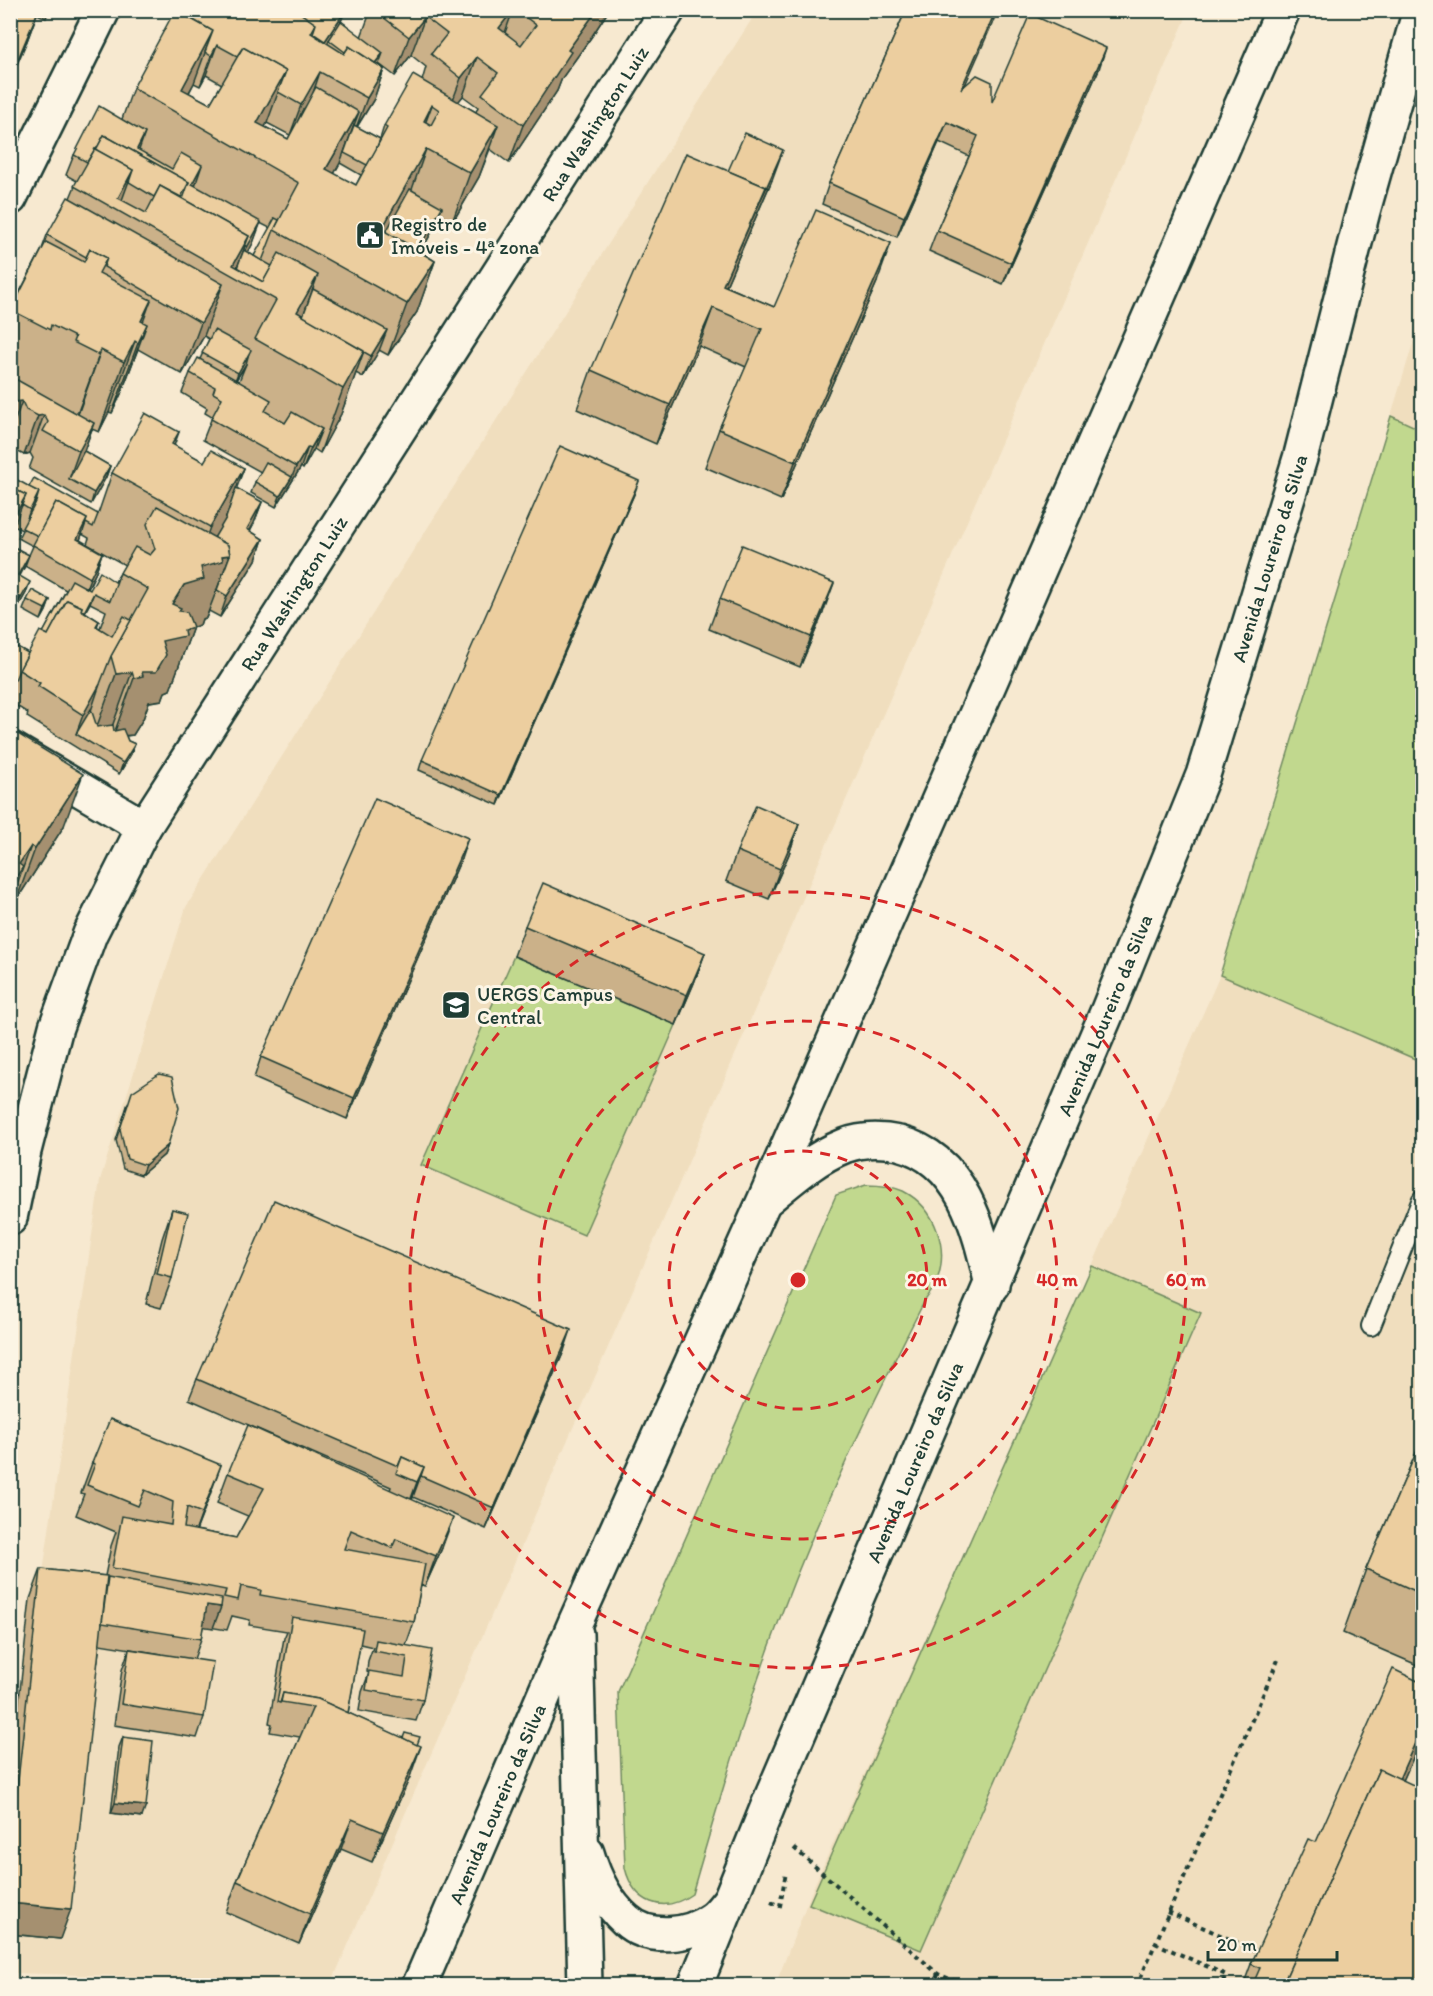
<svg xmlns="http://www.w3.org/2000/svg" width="1433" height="1996" font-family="Itim,sans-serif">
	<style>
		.built { fill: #f0debe }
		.green { fill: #c1d88e; stroke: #708a61; stroke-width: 1.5 }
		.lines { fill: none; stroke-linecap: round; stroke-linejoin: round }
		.lane-casing { stroke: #1f3d34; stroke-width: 22 }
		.street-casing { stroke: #1f3d34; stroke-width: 38 }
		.secondary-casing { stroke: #1f3d34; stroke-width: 38 }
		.path { stroke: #1f3d34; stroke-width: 4; stroke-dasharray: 4.5 4.5; stroke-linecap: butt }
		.lane { stroke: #fcf5e5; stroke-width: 18 }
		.street { stroke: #fcf5e5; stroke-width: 33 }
		.secondary { stroke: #fcf5e5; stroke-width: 33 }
		.wall { fill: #cbb189; stroke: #1f3d34; stroke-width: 1.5; fill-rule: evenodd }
		.shaded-wall { fill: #a5906f; stroke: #1f3d34; stroke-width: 1.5 }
		.building { fill: #ecce9f; stroke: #1f3d34; stroke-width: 1.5; fill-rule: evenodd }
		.ring { fill: none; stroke: #d62828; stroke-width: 3; stroke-dasharray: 10 8 }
		.labels { text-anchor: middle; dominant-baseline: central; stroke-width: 6; stroke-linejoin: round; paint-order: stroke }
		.street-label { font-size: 20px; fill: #1f3d34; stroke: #fcf5e5 }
		.poi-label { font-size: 20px; fill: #1f3d34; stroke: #fcf5e5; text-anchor: start }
		.centre { fill: #d62828; stroke: #fcf5e5; stroke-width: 3 }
		.ring-label { font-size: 18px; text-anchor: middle; font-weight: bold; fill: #d62828; stroke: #fcf5e5; stroke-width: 6; stroke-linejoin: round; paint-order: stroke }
	</style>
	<rect width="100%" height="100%" fill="#f7e9d0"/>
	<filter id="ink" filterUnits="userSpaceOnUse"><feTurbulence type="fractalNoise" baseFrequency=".0167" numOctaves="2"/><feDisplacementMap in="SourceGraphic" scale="12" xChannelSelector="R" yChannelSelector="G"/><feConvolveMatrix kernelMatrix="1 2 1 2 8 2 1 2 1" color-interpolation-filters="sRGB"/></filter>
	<g filter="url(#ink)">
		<g class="built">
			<path d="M757,11h432l-857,1971 -321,-9v-181l89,-612 86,-273z"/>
			<path d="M1422,314v1671l-647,1 38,-98 224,-497 183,-416z"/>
		</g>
		<g class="green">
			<path d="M1391,416l31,14v632l-202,-87z"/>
			<path d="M514,956l162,69 -92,210 -163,-70z"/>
			<path d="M866,1185c13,0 26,1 37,6 33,17 47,58 33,92 -3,7 -8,13 -12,19 -41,80 -80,160 -115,243 -48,113 -83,231 -117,349 -29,21 -58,9 -67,-26l-7,-176 218,-497z"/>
			<path d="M1092,1266l109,47 -280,637 -112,-46z"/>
		</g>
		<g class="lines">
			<g class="lane-casing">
				<path id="lane" d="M1371,1326l51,-127"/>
			</g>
			<g class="street-casing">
				<g id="street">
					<path d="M10,198l93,-188"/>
					<path d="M10,748l134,79"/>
				</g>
			</g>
			<g class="secondary-casing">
				<g id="secondary">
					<path d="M768,1198c24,-20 48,-41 76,-52 18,-7 36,-7 55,-3 65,17 80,86 93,142"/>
					<path id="s1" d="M10,1218l14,-67 32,-124 34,-93 54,-107 524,-817"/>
					<path d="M576,1634l9,352"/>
					<path d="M587,1853c7,24 20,50 39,67 23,21 63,16 86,-1 6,-4 11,-11 16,-17"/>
					<path id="s2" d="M419,1986l156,-363 189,-422 519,-1191"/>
					<path id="s3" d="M695,1986l77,-190 336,-786 95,-235 98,-320 62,-244 57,-201"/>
				</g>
			</g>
			<g class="path">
				<path d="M794,1848l144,126 28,12"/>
				<path d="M771,1902l9,4 6,-34"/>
				<path d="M1168,1912l93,41"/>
				<path d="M1155,1943l71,32 -5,11"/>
				<path d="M933,1986l5,-12"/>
				<path d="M1137,1986l141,-326"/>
			</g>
			<use href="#lane" class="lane"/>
			<use href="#street" class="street"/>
			<use href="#secondary" class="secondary"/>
		</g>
		<g class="wall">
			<path d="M10,10h39l-3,8 -9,-4 -10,27z"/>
			<path d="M371,10h238l-17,26 -30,42 -5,13 -48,72 -19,-14 -11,28 -28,48 -13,-7 -4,10 -13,24 14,9 -18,51 -29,43 -9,-5 -16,27 -7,-4 -15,41 -21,39 -6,-4 -11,20 -2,-2 -25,40 -25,-14 4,-11 6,-10 -58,-32 9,-23 -7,-4 2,-5 -25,-15 8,-20 10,-14 9,-20 -5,-3 -22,38 -44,-25 -17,45 -9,19 -3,-1 -10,20 -7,-3 -8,22 26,15 -4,11 -15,27 -62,-35 4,-11 -3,-5 -6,2 -12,-6 -2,-4v-134l32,-62 5,-14 23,-37 7,-17 -11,-6 8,-20 48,-36 11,-31 50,-74 162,-3 -4,10 20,16zM411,55l15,12 -4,14 -38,45 -4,13 -23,-12 17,-28 10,-30 -6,-4 1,-1 16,12zM206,75l16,9 -12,20 -21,-11 5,-10 6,3zM463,96l15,11 -2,5 -18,-10zM267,123l23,12 -2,4 -23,-12zM340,163l21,12 -5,10 -22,-11zM260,223l10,5 -16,28 -6,-4 5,-9zM246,364l-7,17 -3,-1z"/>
			<path d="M906,10h91l-33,76 28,16 107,-33 -96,215 -74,-33 8,-21 32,-74 -30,-14 -42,95 -75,-33 7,-21z"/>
			<path d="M1100,10h10l-1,4z"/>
			<path d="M728,171l44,9 -46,106 48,21 103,-25 -96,218 -76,-33 14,-38 27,-62 -47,-21 -43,98 -79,-35 14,-39z"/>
			<path d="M179,432l-5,14 30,16 40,6 -8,20 26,14 -8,21 -4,8 13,8 -7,21 -36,57 -11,-6 -3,7 -4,1 -2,6 -7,2 -23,63 -5,2 -3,8 -13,2 -6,17 -10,16 -7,1 2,5 7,3 -4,10 -12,20 -92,-57 1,-4 -18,-11v-59l18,10 15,-20 23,-43 -41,-24 -5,10 6,17 -16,28v-76l19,10 4,-9 -15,-8 4,-8 -8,-4 -4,10v-60l19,11 69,27 14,-41zM82,534l7,4 -2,6 38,21 -10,17 -25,8 -2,-1 7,-15 7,-21 -22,-13zM90,603l16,8 -6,17 -3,-1 2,-6 -14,-9z"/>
			<path d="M635,492l-137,313 -79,-35 3,-10z"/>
			<path d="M720,599l103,14 -23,54 -91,-38z"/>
			<path d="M27,600h23l-4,11 -5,9 -18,-10z"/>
			<path d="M10,729l54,97 -48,75 -4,-3 -2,3z"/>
			<path d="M799,824l-10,30 -20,45 -43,-18 11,-30z"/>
			<path d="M461,859l-114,260 -93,-41 7,-21z"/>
			<path d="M525,926l180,27 -11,30 -18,42 -162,-69z"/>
			<path d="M128,1103l40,42 -4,10 -23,20 -18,-6 -7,-29z"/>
			<path d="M172,1209v69l-11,30 -15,-4 16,-65z"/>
			<path d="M564,1351l-78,178 -73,-32 -1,3 30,48 -17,38 -4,-1 -7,37 -8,23 17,55 -7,21 -57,-10 3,-19 7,-19 -2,-1 1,-11 5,-14 -13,-3 -12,69 69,32 -7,32 -38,85 -31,-13 -42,95 -73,-32 11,-31 63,-144 -30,-5 2,-8 -3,-1 15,-85 3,-7 -38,-6 1,-5 -18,-4 -5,14 -24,-4 -2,13 -7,20 10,58 -7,21 -83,-13 8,-55 7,-21 33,5 -62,-10 -40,295 -50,-5v-152l20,-183 11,-30 64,7 6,-30 5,-14 -40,-17 8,-21 -3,-1 11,-30 118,32 -14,35 40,8 12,-22 -31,-13 11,-30 162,17 1,-3 -202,-88 8,-20z"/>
			<path d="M1422,1439v228l-79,-34 23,-64z"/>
			<path d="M123,1737l19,80 -31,-4 8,-66z"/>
			<path d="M1420,1742l-17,38 19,206h-179l8,-22 65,-122z"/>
		</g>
		<g class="shaded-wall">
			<path d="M513,10l-13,37 -1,-19z"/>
			<path d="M597,10h12l-17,26 -30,42 -5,13 -48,72 14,-38 45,-75z"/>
			<path d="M996,10h1l-4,12 -39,88 7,-21z"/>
			<path d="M38,11l-11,30 -17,40v-3z"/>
			<path d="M345,11l-8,21 -8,8 -4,10 -8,12 8,-21z"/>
			<path d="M425,17l-14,38 -16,21 14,-39z"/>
			<path d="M213,31l-19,52 -17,31 5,-25z"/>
			<path d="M217,45l-11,30 -6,11 11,-30z"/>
			<path d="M1106,48l-7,21 -96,215 8,-21z"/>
			<path d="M383,53l-4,11 -13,17 4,-11z"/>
			<path d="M477,57l-14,39 -16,20 14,-38z"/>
			<path d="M384,69l-10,30 -18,29 11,-30z"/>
			<path d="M286,71l-19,52 -18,32 8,-32z"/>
			<path d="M320,72l-10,30 -8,9 -4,10 -8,14 11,-30z"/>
			<path d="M432,105l-19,52 11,-36z"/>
			<path d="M359,112l-19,51 -32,58 18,-52z"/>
			<path d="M947,122l-8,20 -42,95 7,-20z"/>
			<path d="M498,125l-19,52 -28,48 19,-52z"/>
			<path d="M145,133l-7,20 -1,-4z"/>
			<path d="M426,149l-18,52 -45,80 19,-52z"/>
			<path d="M783,150l-11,30 -56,129 7,-24z"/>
			<path d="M202,165l-7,21 -3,-2z"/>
			<path d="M133,170l-15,41v-13z"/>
			<path d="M442,207l-8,21 -28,50 7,-20z"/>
			<path d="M261,222l-8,21 -15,29 7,-21z"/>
			<path d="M249,236l-15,40 -1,-11z"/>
			<path d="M891,243l-14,39 -96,218 14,-38z"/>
			<path d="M435,261l-18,51 -29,43 19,-51z"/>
			<path d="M318,275l-23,63 2,-26z"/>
			<path d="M223,284l-19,52 -22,38 19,-51z"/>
			<path d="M151,300l-15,42 -1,-1 -26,71 -10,20 25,-70 17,-41z"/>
			<path d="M713,308l-14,38 -43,98 14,-39z"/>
			<path d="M147,324l-26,70 -9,19 26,-70z"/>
			<path d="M387,330l-8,21 -16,26 8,-21z"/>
			<path d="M101,350l-25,70 -3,5 26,-70z"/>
			<path d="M364,351l-23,63 -21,39 23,-64z"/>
			<path d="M249,353l-3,11 -12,19 4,-10z"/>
			<path d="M22,401l-12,33v-25l4,-7z"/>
			<path d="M44,415l-14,38 -6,2 14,-39z"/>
			<path d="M94,423l-14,39 -11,17 10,-28z"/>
			<path d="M322,429l-8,20 -11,20 8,-21z"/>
			<path d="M308,447l-7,20 -25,40 4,-11 12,-19 4,-10z"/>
			<path d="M110,466l-4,11 -15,27 3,-11z"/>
			<path d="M244,468l-26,71 4,17 8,-1 -24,63 -4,1 -2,6 -7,2 -23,63 -5,2 -3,8 -13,2 -6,17 -10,16 -12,1 -10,6 23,-64 38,-74 12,-19 8,-8 18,-50z"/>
			<path d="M639,481l-4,11 -137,313 3,-10z"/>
			<path d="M39,492l-7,21 -9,17 7,-20z"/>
			<path d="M26,495l-16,41v-12z"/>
			<path d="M262,502l-8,21 -15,27 8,-21z"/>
			<path d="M87,519l-1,4 -6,17 -3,-1z"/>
			<path d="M263,539l-7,21 -36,57 7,-21z"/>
			<path d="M102,553l-7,21 -13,25 8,-21z"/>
			<path d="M29,555l-4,11 -11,19 4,-10z"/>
			<path d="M30,582l-4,11 -16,28v-8l10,-16z"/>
			<path d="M834,583l-11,30 -23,54 11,-30z"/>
			<path d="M94,593l-4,10 -20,37 11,-30z"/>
			<path d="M50,600l-4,11 -5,9 4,-11z"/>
			<path d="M132,672l-23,63 -16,2 23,-63z"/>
			<path d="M100,684l-10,30 -14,20 7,-19z"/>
			<path d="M135,744l-4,10 -12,20 4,-11z"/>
			<path d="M83,774l-19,52 -48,75 19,-52z"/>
			<path d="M799,824l-10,30 -20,45 11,-30z"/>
			<path d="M468,838l-7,21 -114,260 7,-21z"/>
			<path d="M31,846l-19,52 -2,3v-15l9,-22z"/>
			<path d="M705,953l-11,30 -18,42 11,-30z"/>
			<path d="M168,1145l-4,10 -23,20 4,-10z"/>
			<path d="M571,1330l-7,21 -78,178 8,-21z"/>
			<path d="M221,1465l-11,30 -19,49 11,-31z"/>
			<path d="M424,1467l-11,30 -7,15 11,-30z"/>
			<path d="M453,1518l-11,30 -17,38 11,-30z"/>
			<path d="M207,1605l14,2 -8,21 -14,-2z"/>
			<path d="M1422,1727v8l-2,7 -47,107 18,-52z"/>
			<path d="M421,1746l-11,31 -38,85 11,-30z"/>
			<path d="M115,1803l31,3 -4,11 -31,-4z"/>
			<path d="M352,1819l-11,30 -42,95 11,-30z"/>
			<path d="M10,1903l61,6 -11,30 -50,-5z"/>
		</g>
		<g class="building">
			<path d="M10,10l28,1 -28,67z"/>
			<path d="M175,10l38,21 -31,58 28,15 33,-57 43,24 -29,52 31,16 28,-52 43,25 -33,57 30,16 31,-57 -3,-2 29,-51 85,50 -28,48 -44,-24 -44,80 53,32 -28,43 -133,-74 25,-47 -166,-95zM432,105l7,5 -8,15 -7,-4z"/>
			<path d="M185,10h111l20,14 -5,9 33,21 5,-8 35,23 -17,29 -47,-26 -19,33 -23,-13 8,-21 -43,-24 -6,9 -20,-11 -6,11 -6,-4 8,-21 -30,-17z"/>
			<path d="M296,10h48l1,1 -20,30 -12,-8 3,-9z"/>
			<path d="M374,10h139l-14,18 22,17 15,-20 -20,-15h81l-29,40 3,2 -48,73 -41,-31 16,-21 -21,-16 -16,21 -30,-24 16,-20 -22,-17 -16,20z"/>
			<path d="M906,10h90l-35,79 16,-14 15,7v20l38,-88 76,34 -95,215 -74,-33 41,-94 -31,-14 -43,95 -75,-34z"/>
			<path d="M341,21l42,32 -8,10 -26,-17 -4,6 -16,-12z"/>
			<path d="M99,106l46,27 -8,16 35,20 9,-16 21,12 -10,19 69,38 -16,29 27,15 -9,16 -26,-14 12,-32 -66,-37 6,-17 -85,-47 -8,15 -1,-1 -8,13 -13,-7z"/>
			<path d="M354,125l26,14 -4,10 -9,16 -23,-12z"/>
			<path d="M745,133l38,17 -20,45 3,-8 -38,-16z"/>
			<path d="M104,135l85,47 -8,15 -21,-11 -6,11 -25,-15 4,-12 -37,-20z"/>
			<path d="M95,149l38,21 -15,28 28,15 14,-27 89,50 -16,29 30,17 16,-29 39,22 -21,37 67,39 -21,38 -88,-50 21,-39 -202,-114z"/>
			<path d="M686,153l80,34 -43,98 51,22 42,-97 75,33 -96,219 -76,-33 43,-100 -49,-21 -43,97 -79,-35z"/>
			<path d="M410,189l32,18 -24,43 -32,-18z"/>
			<path d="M68,197l155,87 -22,39 -97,-56 3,-9 -17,-9 -4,8 -39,-22z"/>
			<path d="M275,218l4,2 -5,10 -12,31 -8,-5z"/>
			<path d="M46,242l38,20 6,-13 17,9 -8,15 52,27 -10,21 6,3 -9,19 -3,-2 -11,21 -23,-12 -2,5 -26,-13 2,-5 -24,-12 -1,5 -39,-20z"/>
			<path d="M313,289l74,41 -16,26 -7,-4v-1l-61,-35z"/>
			<path d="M214,330l37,20 -13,23 -36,-20z"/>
			<path d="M198,358l73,42 -6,11 20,12 7,-11 30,17 -11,19 -3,-1 -12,20 -85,-48 11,-21 -9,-5 2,-6 -25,-14z"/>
			<path d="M10,376l84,47 -15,28 -36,-20 5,-9 -4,-7 -6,1 -12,-6 -4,-9 -8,1 -4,7z"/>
			<path d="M145,413l34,19 -7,12 32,18 7,-12 33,18 -34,59 -98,-54z"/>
			<path d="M560,446l79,35 -138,314 -79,-35z"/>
			<path d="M84,451l26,15 -16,27 -25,-14z"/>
			<path d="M266,462l26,15 -12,19 -25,-14z"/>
			<path d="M10,476l29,16 -9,18 -8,-5 4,-10 -16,-8z"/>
			<path d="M34,478l64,36 -5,13 -7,-4 -1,2 2,-6 -31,-17 -18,34 -16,-8 14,-26 3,-10 -10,-5z"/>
			<path d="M10,487l16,8 -16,29z"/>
			<path d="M236,488l26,14 -15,27 16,10 -36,57 -10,-6 13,-35 -2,-10 -14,-7 12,-20z"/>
			<path d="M56,502l31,17 -10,20 25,14 -12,25 -57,-33z"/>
			<path d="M157,506l71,39 2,10 -8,1 1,5 -22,6 3,12 -20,6 -12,19 9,4 -2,3 8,1 6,15 -9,3 1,6 -23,5 4,14 -10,17h-14l1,4 -9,2 -2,-6 -16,2 -5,-18 37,-67 -28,-16 15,-26 15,8 5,-6 -8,-25z"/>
			<path d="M10,545l19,10 -11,20 12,7 -14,25 4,-10 -10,-5z"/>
			<path d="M742,545l92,38 -23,54 -91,-38z"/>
			<path d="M100,572l15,10 4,-7 -9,26 -16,-8 -10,19 -3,-2 1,-3 -15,-7 -19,35 -5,-2 29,-53 18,10z"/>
			<path d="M32,590l18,10 -5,9 -18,-9z"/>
			<path d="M10,592l10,5 -10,16z"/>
			<path d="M67,600l15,7 -1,3 18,11 -3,5 16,10 12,-20 7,4 -20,36 -11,28 -17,31 -45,-29 2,-3 -21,-13 21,-39 8,4z"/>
			<path d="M10,643l18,10 -9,17 -4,10 -5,-3z"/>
			<path d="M91,709l6,18 16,-2 1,6 9,-2 5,12 7,3 -12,19 -47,-29z"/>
			<path d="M10,729l73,45 -48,75 -4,-3 -12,18 4,3 -13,19z"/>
			<path d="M375,798l93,40 -114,260 -93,-41z"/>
			<path d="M756,805l43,19 -19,45 -43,-18z"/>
			<path d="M543,883l162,70 -18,42 -162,-69z"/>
			<path d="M159,1074l13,3 7,31 -11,37 -23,20 -18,-6 -7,-30 12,-37z"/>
			<path d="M274,1200l297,130 -77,178 -73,-32 3,-9 -22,-10 -4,9 -201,-87z"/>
			<path d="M172,1209l16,4 -16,65 -15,-4z"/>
			<path d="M110,1419l111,46 -19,48 -15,-6 -3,21 52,10 28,-50 -36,-15 20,-48 205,93 -17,38 -40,-17 -4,9 -41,-18 -7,19 81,15 -11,58 -154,-27 1,-5 -20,-4 -3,14 -14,-3 2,-7 -114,-22 10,-52 49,9 2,-23 -28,-12 -7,16 -51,-21 8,-21 -3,-1z"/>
			<path d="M1422,1439v155l-56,-25z"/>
			<path d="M402,1457l22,10 -7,15 -21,-9z"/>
			<path d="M41,1569l66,7 -36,333 -61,-6v-49z"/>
			<path d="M108,1577l114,22 -1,8 -14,-2 -6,34 -99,-16z"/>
			<path d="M292,1617l71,12 -15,84 -30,-14 -35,-6 -3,10 -3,-1z"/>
			<path d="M376,1640l56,10 -9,50 -57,-10 3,-19 35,6 3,-20 -33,-6z"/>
			<path d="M129,1649l84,13 -9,55 -83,-13z"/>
			<path d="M1393,1669l29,14v44l-23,52 -20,-10 -97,217h-30l8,-18 -9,-4 57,-125 8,3z"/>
			<path d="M283,1693l35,6 103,47 -38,86 -31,-13 -42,95 -73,-33 76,-174 -32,-5z"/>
			<path d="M405,1733l15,4 -3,8 -14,-7z"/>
			<path d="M123,1737l30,4 -7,65 -31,-3z"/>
			<path d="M1379,1769l43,20v197h-140z"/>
		</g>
	</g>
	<g class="ring">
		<circle cx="798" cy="1280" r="129"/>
		<circle cx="798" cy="1280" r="259"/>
		<circle cx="798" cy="1280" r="388"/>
	</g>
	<defs>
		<g id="civic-square" transform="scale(1.5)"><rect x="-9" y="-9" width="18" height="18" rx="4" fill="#1f3d34" stroke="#fcf5e5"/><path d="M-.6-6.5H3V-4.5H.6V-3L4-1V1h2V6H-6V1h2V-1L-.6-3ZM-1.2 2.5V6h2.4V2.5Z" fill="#fff"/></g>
		<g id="university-square" transform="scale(1.5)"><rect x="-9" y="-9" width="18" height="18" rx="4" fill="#1f3d34" stroke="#fcf5e5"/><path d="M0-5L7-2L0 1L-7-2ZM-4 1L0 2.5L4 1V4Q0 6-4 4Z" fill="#fff"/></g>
	</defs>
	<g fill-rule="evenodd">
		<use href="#civic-square" x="370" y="235"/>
		<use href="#university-square" x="456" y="1005"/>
	</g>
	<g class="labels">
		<g class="street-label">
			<text stroke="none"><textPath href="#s1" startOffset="1251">Rua Washington Luiz</textPath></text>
			<text stroke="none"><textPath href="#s3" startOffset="1540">Avenida Loureiro da Silva</textPath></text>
			<text stroke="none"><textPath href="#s1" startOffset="693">Rua Washington Luiz</textPath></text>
			<text stroke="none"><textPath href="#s3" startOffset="1054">Avenida Loureiro da Silva</textPath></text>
			<text stroke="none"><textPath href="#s3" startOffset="568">Avenida Loureiro da Silva</textPath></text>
			<text stroke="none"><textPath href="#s2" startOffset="198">Avenida Loureiro da Silva</textPath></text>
		</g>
		<g class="poi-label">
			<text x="391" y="224">Registro de<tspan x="391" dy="23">Imóveis - 4ª zona</tspan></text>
			<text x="477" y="994">UERGS Campus<tspan x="477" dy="23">Central</tspan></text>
		</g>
	</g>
	<circle cx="798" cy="1280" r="9" class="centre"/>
	<g class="ring-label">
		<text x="927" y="1286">20 m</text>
		<text x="1057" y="1286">40 m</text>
		<text x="1186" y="1286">60 m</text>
	</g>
	<rect width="1433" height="1996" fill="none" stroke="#fcf5e5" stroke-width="36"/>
	<rect x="18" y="18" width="1397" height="1960" fill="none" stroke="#1f3d34" stroke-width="2" filter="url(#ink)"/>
	<path d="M1208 1951v9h129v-9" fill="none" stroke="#1f3d34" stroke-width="3"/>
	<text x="1217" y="1951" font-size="18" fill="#1f3d34" stroke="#fcf5e5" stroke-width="4.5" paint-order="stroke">20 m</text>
</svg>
